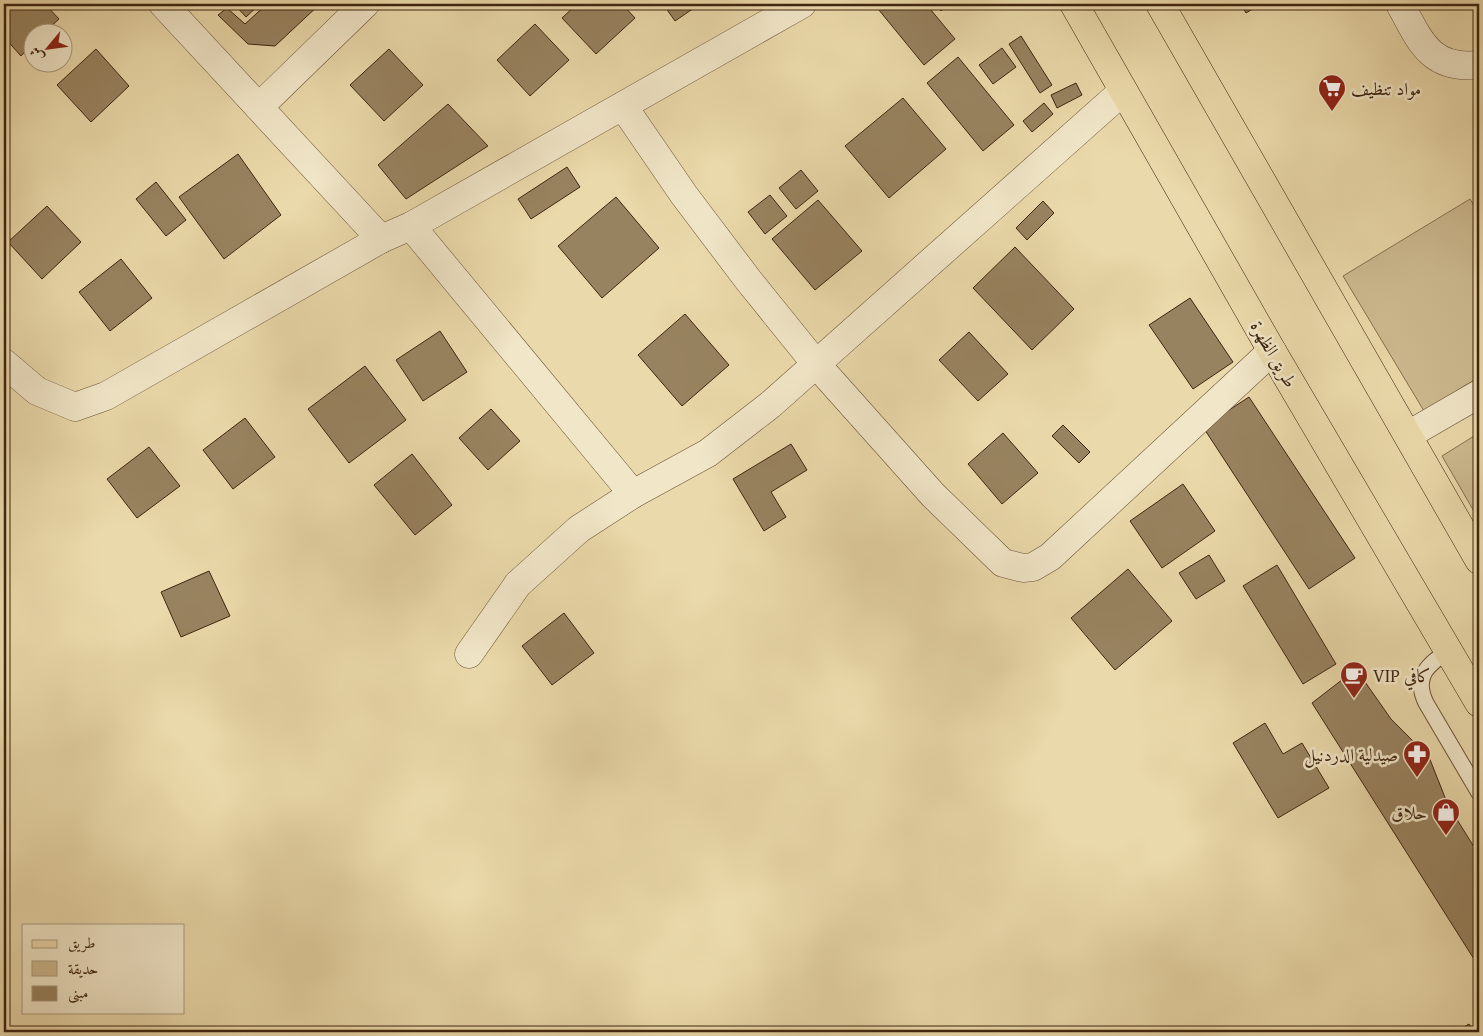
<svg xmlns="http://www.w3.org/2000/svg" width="1483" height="1036" font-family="'Gentium Book Plus',Amiri,serif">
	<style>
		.green { fill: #cdba90; stroke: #867050 }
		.building { fill: #988360; stroke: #3f2510 }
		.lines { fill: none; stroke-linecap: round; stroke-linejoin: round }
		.lane-casing { stroke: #6a5236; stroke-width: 17 }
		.street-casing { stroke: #6a5236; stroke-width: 29 }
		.primary-casing { stroke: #3f2510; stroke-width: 29 }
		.lane { stroke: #f1e6c8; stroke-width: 15 }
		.street { stroke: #f1e6c8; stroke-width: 28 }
		.primary { stroke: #ead9aa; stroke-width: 28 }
		.labels { text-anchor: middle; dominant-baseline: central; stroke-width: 5; stroke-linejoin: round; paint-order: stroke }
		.poi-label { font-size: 18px; fill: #3f2510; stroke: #f1e6c8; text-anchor: start }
		.street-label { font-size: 18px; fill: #3f2510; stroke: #f1e6c8 }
	</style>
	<rect width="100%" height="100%" fill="#ead9aa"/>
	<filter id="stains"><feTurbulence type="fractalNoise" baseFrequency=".004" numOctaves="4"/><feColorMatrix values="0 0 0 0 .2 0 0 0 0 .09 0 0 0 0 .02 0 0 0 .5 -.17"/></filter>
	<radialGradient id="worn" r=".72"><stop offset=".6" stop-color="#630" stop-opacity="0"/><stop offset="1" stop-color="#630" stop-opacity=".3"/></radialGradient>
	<g class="green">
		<path d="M1470,199l9,15v163l-55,34 -81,-135z"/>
		<path d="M1479,433v87l-37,-64z"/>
	</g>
	<g class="building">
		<path d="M4,4h41l14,15 -14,13h-13v12l-11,12 -17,-19z"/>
		<path d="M234,4h26l-14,13z"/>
		<path d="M267,4h53l-45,42 -27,-2 -30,-29 9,-7 18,16z"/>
		<path d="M577,4h45l13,14 -39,36 -34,-36z"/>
		<path d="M663,4h29l2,4 -19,13z"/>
		<path d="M874,4h52l29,35 -31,26z"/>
		<path d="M935,4h14l-8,7z"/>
		<path d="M1241,4h20l-15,9z"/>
		<path d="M535,24l34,36 -39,36 -33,-36z"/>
		<path d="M1021,36l31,49 -12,8 -31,-49z"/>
		<path d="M1002,48l14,19 -23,17 -14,-19z"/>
		<path d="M96,49l33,37 -38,36 -34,-37z"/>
		<path d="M389,49l34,36 -39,36 -34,-36z"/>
		<path d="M958,57l56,68 -31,26 -56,-68z"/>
		<path d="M1076,83l6,12 -25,13 -6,-13z"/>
		<path d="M903,98l43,51 -57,49 -44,-52z"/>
		<path d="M1044,103l9,11 -21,18 -9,-11z"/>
		<path d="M448,104l40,42 -82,53 -28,-34z"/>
		<path d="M238,154l43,61 -57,44 -45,-62z"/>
		<path d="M567,167l13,20 -49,32 -13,-20z"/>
		<path d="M801,170l17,21 -22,18 -17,-21z"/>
		<path d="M4,174l6,7 -6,6z"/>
		<path d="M156,182l30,38 -20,16 -30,-37z"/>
		<path d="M770,195l17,21 -22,18 -17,-22z"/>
		<path d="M616,197l43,51 -57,50 -44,-52z"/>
		<path d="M818,200l44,51 -47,39 -43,-51z"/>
		<path d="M1043,201l11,12 -27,27 -11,-12z"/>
		<path d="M47,206l34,36 -39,37 -34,-37z"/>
		<path d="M1015,247l59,62 -42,41 -59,-62z"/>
		<path d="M121,259l31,39 -42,33 -31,-39z"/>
		<path d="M1190,298l43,64 -40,27 -44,-64z"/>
		<path d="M685,314l44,51 -47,41 -44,-51z"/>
		<path d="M440,331l27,41 -44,29 -27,-41z"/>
		<path d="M969,332l39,42 -30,27 -39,-41z"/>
		<path d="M365,366l41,54 -57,43 -41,-54z"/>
		<path d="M1249,397l106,161 -46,31 -106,-162z"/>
		<path d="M491,409l29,32 -32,29 -29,-32z"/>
		<path d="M245,418l30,39 -42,32 -30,-39z"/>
		<path d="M1063,425l27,27 -11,11 -27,-27z"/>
		<path d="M1003,433l35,40 -36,31 -34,-40z"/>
		<path d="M791,444l16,26 -36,22 15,25 -22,14 -31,-52z"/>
		<path d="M149,447l31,39 -43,32 -30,-39z"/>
		<path d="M412,454l40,51 -37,30 -41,-50z"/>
		<path d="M1183,484l32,47 -53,37 -32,-47z"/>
		<path d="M1209,555l16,26 -29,18 -17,-26z"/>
		<path d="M1277,565l59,99 -33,20 -60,-98z"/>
		<path d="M1128,569l44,52 -57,49 -44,-52z"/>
		<path d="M209,571l21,45 -49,21 -20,-45z"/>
		<path d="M564,613l30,40 -42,32 -30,-39z"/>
		<path d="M1356,669l35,50 38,38 19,48 31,50v112l-167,-264z"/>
		<path d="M1265,723l18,31 19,-11 27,45 -51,30 -45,-75z"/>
		<path d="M1469,1024l5,8h-18z"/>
	</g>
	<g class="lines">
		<g class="lane-casing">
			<path id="lane" d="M1449,650c-21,15 -36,26 -23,53l53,90"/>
		</g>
		<g class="street-casing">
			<g id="street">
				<path d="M163,4l218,235"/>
				<path d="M1400,4c20,37 30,66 79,61"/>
				<path d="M623,106l61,89 65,86 67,83 117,131 70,68 20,5 10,-1 17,-10 222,-206"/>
				<path d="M259,107l106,-103"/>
				<path d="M411,226l222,268"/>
				<path d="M4,363l33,28 38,16 31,-11 275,-157 30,-13 391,-222"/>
				<path d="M1408,435l71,-41"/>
				<path d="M469,654l49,-70 61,-55 54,-35 75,-41 62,-48 353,-314"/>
			</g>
		</g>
		<g class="primary-casing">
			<g id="primary">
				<path d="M1074,4l198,347 207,352"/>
				<path d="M1160,4l319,556"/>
			</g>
		</g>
		<use href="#lane" class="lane"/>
		<use href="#street" class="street"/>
		<use href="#primary" class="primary"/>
	</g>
	<defs>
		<g id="supermarket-pin" transform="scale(1.4375)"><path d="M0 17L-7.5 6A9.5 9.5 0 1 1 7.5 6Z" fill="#8f2418" stroke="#f1e6c8"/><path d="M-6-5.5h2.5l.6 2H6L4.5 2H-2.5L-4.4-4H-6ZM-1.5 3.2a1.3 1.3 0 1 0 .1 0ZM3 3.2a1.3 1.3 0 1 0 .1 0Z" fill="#fff"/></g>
		<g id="cafe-pin" transform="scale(1.4375)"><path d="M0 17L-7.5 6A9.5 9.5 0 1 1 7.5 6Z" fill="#8f2418" stroke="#f1e6c8"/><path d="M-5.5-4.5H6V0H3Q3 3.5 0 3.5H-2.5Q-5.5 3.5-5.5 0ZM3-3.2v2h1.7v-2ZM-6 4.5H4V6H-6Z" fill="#fff"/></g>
		<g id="pharmacy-pin" transform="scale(1.4375)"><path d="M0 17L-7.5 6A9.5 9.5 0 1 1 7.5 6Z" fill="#8f2418" stroke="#f1e6c8"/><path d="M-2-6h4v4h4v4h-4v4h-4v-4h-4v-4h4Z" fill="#fff"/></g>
		<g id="shop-pin" transform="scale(1.4375)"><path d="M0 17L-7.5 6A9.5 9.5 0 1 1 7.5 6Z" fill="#8f2418" stroke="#f1e6c8"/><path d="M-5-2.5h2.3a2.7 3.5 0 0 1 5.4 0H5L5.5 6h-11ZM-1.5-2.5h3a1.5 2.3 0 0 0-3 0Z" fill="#fff"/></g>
	</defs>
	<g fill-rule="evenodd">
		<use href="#supermarket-pin" x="1332" y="88"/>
		<use href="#cafe-pin" x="1354" y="675"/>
		<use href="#pharmacy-pin" x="1417" y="754"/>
		<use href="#shop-pin" x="1446" y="812"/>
	</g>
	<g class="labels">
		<g class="poi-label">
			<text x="1351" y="88">مواد تنظيف</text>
			<text x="1373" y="675">VIP كافي</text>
			<text x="1398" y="754" text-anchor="end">صيدلية الدردنيل</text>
			<text x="1427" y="812" text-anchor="end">حلاق</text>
		</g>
		<g class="street-label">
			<text transform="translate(1274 354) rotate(60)">طريق الظهرة</text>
		</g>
	</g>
	<rect width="1483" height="1036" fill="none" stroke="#ead9aa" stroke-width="20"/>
	<rect x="5" y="5" width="1473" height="1026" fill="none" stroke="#3f2510" stroke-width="2.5"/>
	<rect x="10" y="10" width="1463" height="1016" fill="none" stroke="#3f2510"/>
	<rect x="22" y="924" width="162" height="90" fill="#f1e6c8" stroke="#aa997e"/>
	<rect x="32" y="940" width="25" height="8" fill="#ead9aa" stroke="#aa997e"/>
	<text x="68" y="948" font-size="15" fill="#3f2510">طريق</text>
	<rect x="32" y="961" width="25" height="15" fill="#cdba90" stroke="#aa997e"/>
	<text x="68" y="974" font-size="15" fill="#3f2510">حديقة</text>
	<rect x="32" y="986" width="25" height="15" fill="#988360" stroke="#aa997e"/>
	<text x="68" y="998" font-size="15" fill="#3f2510">مبنى</text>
	<g transform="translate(48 48) rotate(241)"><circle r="24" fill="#f1e6c8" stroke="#aa997e"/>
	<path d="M0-4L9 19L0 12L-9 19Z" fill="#8f2418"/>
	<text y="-8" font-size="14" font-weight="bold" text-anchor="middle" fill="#3f2510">ش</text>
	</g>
	<rect width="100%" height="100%" filter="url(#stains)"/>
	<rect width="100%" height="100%" fill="url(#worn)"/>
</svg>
